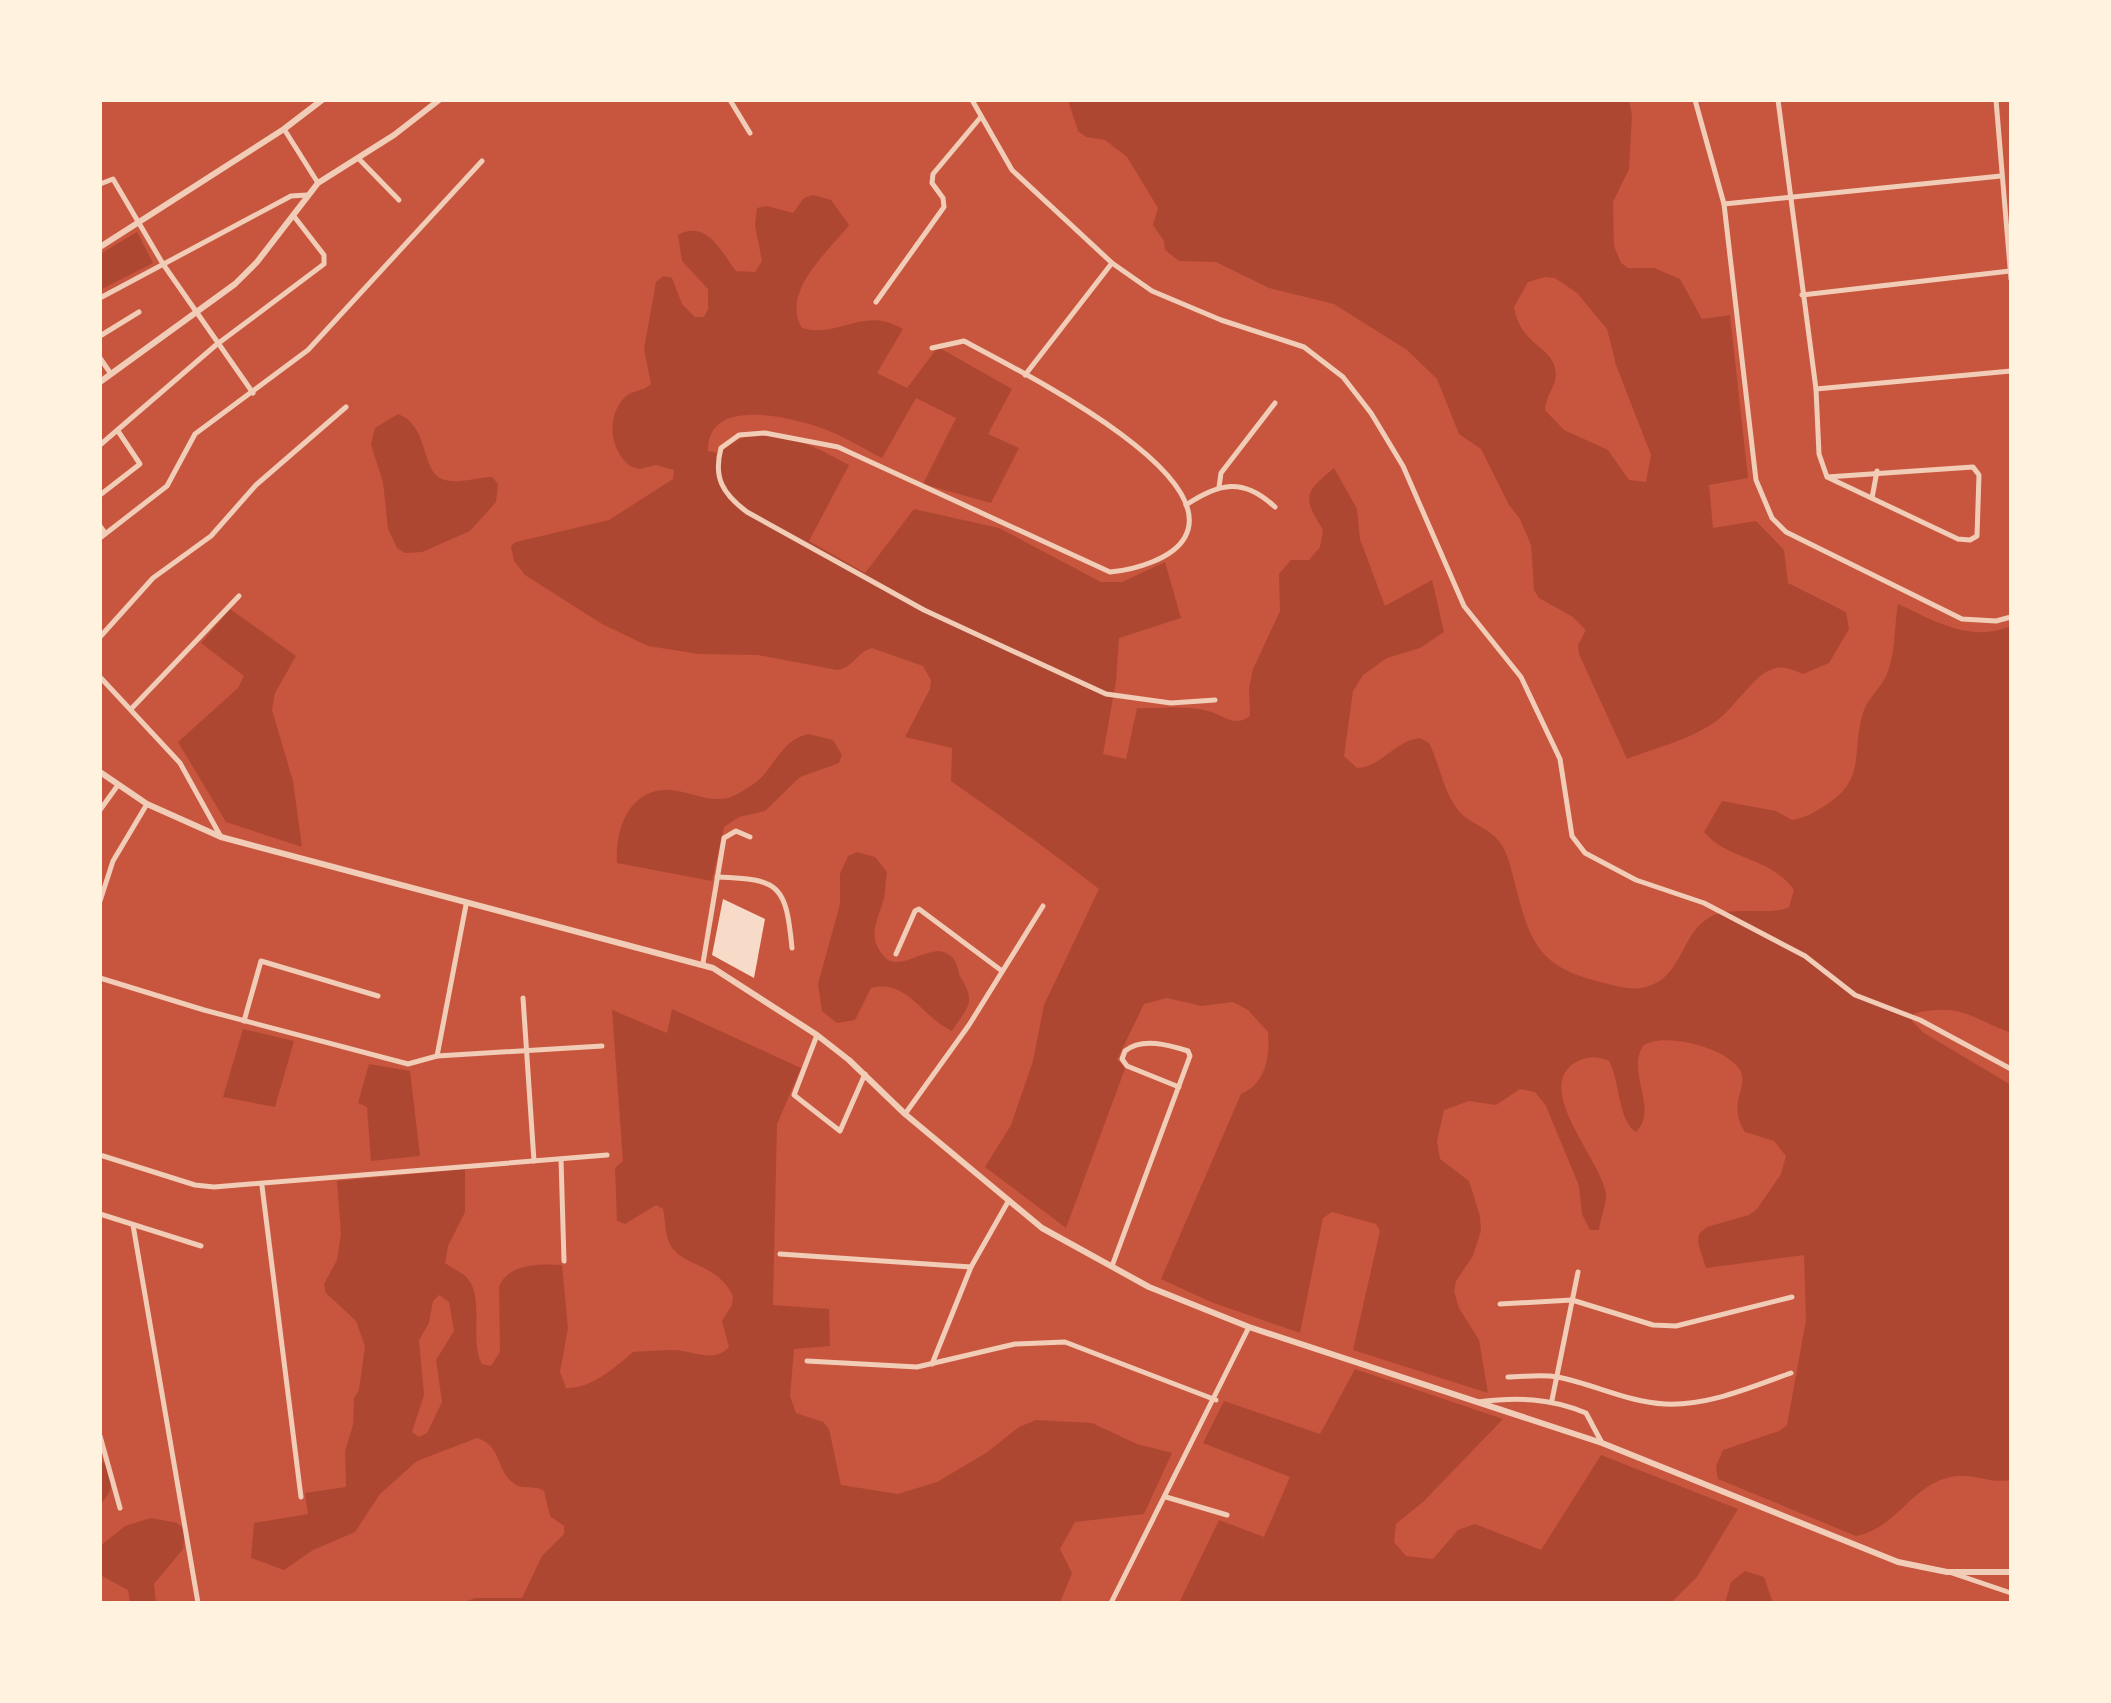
<svg xmlns="http://www.w3.org/2000/svg" width="2111" height="1703" font-family="Signika,sans-serif">
	<style>
		.green { fill: #ae4732; fill-rule: evenodd }
		.building { fill: #f7dbc8 }
		.lines { fill: none; stroke-linecap: round; stroke-linejoin: round }
		.minor { stroke: #f1ccb7; stroke-width: 5 }
		.tertiary { stroke: #f1ccb7; stroke-width: 6 }
	</style>
	<rect width="100%" height="100%" fill="#c8553d"/>
	<g class="green">
		<path d="M1068,100h561l3,16 -3,53 -16,33 1,44 7,17 7,5h26l26,11 22,40 28,-4 18,163 -39,7 4,43 43,-7 28,29 4,33 58,29 3,17 -20,34 -26,11c-13,-5 -21,-10 -35,-3 -13,5 -34,36 -49,48 -26,20 -61,28 -92,40l-48,-105 -1,-9 8,-15 -13,-13 -34,-19 -5,-8 -3,-45 -11,-26 -11,-14 -28,-56 -22,-15 -22,-55 -30,-29 -73,-46 -65,-16 -53,-26 -37,-1 -14,-11 -1,-9 -11,-16 5,-17 -31,-51 -22,-17 -19,-3 -8,-6zM1545,277l10,1 22,15 30,36 9,36 35,90 -5,27 -17,-2 -21,-30 -44,-20 -19,-20c0,-15 14,-25 10,-42 -5,-23 -34,-22 -41,-61l14,-25z"/>
		<path d="M813,195l18,5 18,25c-20,26 -69,67 -47,103 37,11 61,-23 101,1l-26,44 30,15 31,-41 74,42 -24,45 31,14 -28,55 -68,-19 33,-66 -40,-20 -34,60c-20,-10 -40,-23 -61,-30 -32,-11 -114,-32 -113,23l10,2c9,-5 17,-13 27,-16 36,-10 74,12 104,28l-40,76 56,32 49,-64 85,19 102,54h21l43,-20 16,56 -62,20 -3,43 -13,73 23,5 11,-51c22,1 50,-3 71,3 16,4 26,17 42,5l-1,-28 4,-19 27,-58 -1,-37 12,-14h18l11,-13 3,-17c-21,-34 -19,-37 11,-62l23,41 3,30 25,67 47,-26 12,52 -24,16 -33,10 -24,17 -10,16 -9,65 13,12c25,-1 37,-27 63,-30l9,5c11,22 14,48 29,67 12,15 32,17 43,34 8,12 10,26 14,40 15,58 23,83 85,98 17,4 36,11 54,2 29,-13 29,-54 58,-68 21,-10 62,0 77,-9l5,-17c-23,-33 -67,-30 -90,-58l18,-31 54,10 16,9c13,-2 23,-8 34,-15 41,-26 25,-53 37,-92 4,-15 20,-26 25,-42 8,-22 6,-45 10,-67 37,17 72,39 113,22v407c-42,-16 -49,-30 -96,-20l-3,8 12,12 87,52v395c-28,5 -44,-15 -79,4 -28,16 -41,45 -76,52l-138,-57 -2,-13 7,-16 56,-19 8,-6 19,-105 -2,-65 -98,13 -8,-25 1,-9 8,-7 42,-12 8,-6 24,-35 5,-18 -12,-15 -29,-9c-18,-28 3,-44 -4,-60 -11,-24 -78,-41 -98,-26 -17,27 16,63 -7,86 -18,-11 -16,-51 -27,-71 -13,-6 -24,-5 -36,3 -38,27 28,96 33,130 1,10 -6,25 -7,36h-9l-8,-16 -3,-28 -33,-80 -11,-14 -15,-3 -24,16 -27,-4 -25,9 -7,31 3,18 29,22 11,35 1,15 -8,25 -17,25 -2,10 5,17 20,32 9,53 -135,-43 27,-119 -4,-7 -44,-12 -9,6 -23,115 -89,-31 -50,-23 80,-185c25,-10 29,-38 27,-62l-20,-22 -15,-8 -31,4 -35,-8 -23,6 -27,56 9,6 -60,162 -81,-61 26,-42 22,-64 11,-56 55,-116c-49,-38 -98,-73 -148,-108l1,-33 -47,-11 25,-48 1,-9 -8,-14 -51,-18c-15,4 -19,20 -35,22l-79,-15 -59,-1 -51,-8 -46,-22 -77,-49 -11,-14 -3,-15 5,-4 93,-22 64,-41 1,-9 -18,-5 -17,4 -9,-3c-20,-15 -24,-49 -6,-68 7,-8 19,-6 27,-14l-7,-35 12,-67 7,-6 9,2 10,26 13,13h9l4,-8v-20l-26,-28 -4,-26c29,-16 44,18 58,36l19,1 7,-11 -7,-36 2,-17 10,-2 26,7 11,-15z"/>
		<path d="M137,232l16,31 -53,27v-36z"/>
		<path d="M398,414c31,11 23,57 44,65 15,6 35,-2 50,-2l6,7 -2,18 -26,29 -48,21 -17,1 -8,-5 -9,-19 -5,-47 -12,-37 4,-17z"/>
		<path d="M230,609l66,47 -21,37 -3,17 21,71 9,66 -76,-25 -48,-80 60,-54 6,-12 -43,-33z"/>
		<path d="M808,734l25,6 9,15 -3,8 -39,14 -35,34 -26,6 -15,10 -12,54 -95,-18c-2,-34 12,-76 55,-73 17,2 32,10 49,9 10,0 20,-7 28,-12 25,-14 29,-46 59,-53z"/>
		<path d="M857,852l18,5 12,15c-2,10 -1,21 -4,30 -6,19 -15,34 -1,52 19,26 53,-22 73,7 3,5 3,12 6,17 16,26 6,29 -9,53 -32,-15 -44,-52 -81,-43l-16,32 -18,3 -15,-12 -4,-27 22,-80v-30l8,-18z"/>
		<path d="M672,1009l129,59 -24,56 -4,181 56,4 1,37 -36,3 -4,47 6,17 27,9 6,7 12,56 57,9 39,-12 49,-29 33,-26 17,-7 56,3 45,21 35,9 -28,61 -69,8 -15,27 12,24 -12,30h-600l16,-5h46l20,-42 22,-22v-8l-14,-10 -6,-25c-10,-7 -22,0 -31,-8 -18,-15 -11,-37 -36,-45l-60,23 -37,33 -25,38 -42,18 -29,20 -33,-12 3,-35 54,-9 -3,-21 41,-6 -1,-36 8,-26 1,-27 5,-8 6,-44 -9,-25 -30,-28 -2,-9 13,-24 4,-26 -4,-53 128,-12v43l-17,34 -3,17c7,6 16,8 22,15 18,19 2,64 15,86l9,2 9,-14 -1,-65c9,-24 41,-23 63,-22l6,63 -8,44 6,16c25,1 50,-21 67,-36 13,-1 27,-2 40,-2 19,0 41,14 56,-3l-7,-26 10,-16 1,-9c-16,-33 -49,-29 -62,-50 -7,-12 -5,-24 -8,-37l-7,-4 -31,19 -8,-3 -2,-53 8,-7 -11,-151 55,23zM439,1295l10,7 5,29 -18,29 6,42 -15,31 -8,4 -7,-5 12,-37 -5,-55 10,-17 4,-22z"/>
		<path d="M243,1029l51,12 -19,66 -52,-10z"/>
		<path d="M369,1064l41,7 10,85 -49,5 -4,-54 -9,-4z"/>
		<path d="M1355,1369l148,50 -79,82 -28,23 -2,18 12,14 27,3 25,-29 17,-6 66,26 60,-95 137,54 -41,68 -26,26h-492l40,-83 45,17 26,-60 -87,-34 21,-42 96,33z"/>
		<path d="M100,1459c15,14 15,32 0,45z"/>
		<path d="M151,1518l26,5 8,6 -2,20 -29,35 2,19h-26l-2,-13 -28,-15v-29l25,-20z"/>
		<path d="M1745,1571l19,6 9,26h-48l6,-21z"/>
	</g>
	<path class="building" d="M723,899l42,20 -11,59 -42,-23z"/>
	<g class="lines">
		<g class="minor">
			<path d="M730,100l20,33"/>
			<path d="M972,100l40,70 100,93 40,28 69,29 83,27 39,30 28,36 32,53 61,140 57,71 39,82 12,77 13,17 51,27 68,23 101,53 50,39 65,25 91,49"/>
			<path d="M1695,100l29,104 32,276 16,38 14,14 176,87 34,2 15,-4"/>
			<path d="M1778,100l38,289 3,65 8,23 131,62 12,1 7,-4 2,-61 -6,-8 -146,10"/>
			<path d="M1996,100l15,179"/>
			<path d="M284,129l34,54"/>
			<path d="M359,159l40,41"/>
			<path d="M100,184l13,-5 50,85 90,129"/>
			<path d="M1724,204l277,-28"/>
			<path d="M1802,295l208,-24"/>
			<path d="M100,298l191,-102 16,-1"/>
			<path d="M876,302l68,-95 -1,-9 -11,-15 1,-9 47,-56"/>
			<path d="M100,336l39,-24"/>
			<path d="M932,348l32,-7c45,25 258,128 221,196 -12,22 -51,33 -75,35l-272,-125 -73,-14 -26,2 -18,13c-8,30 2,46 26,64l177,98 182,84 65,9 44,-3"/>
			<path d="M100,358l11,16"/>
			<path d="M1025,375l87,-112"/>
			<path d="M1816,389l195,-18"/>
			<path d="M100,445l116,-100 108,-81v-9l-31,-40"/>
			<path d="M1219,487l2,-14 54,-70"/>
			<path d="M100,495l40,-31 -22,-33"/>
			<path d="M1872,498l5,-27"/>
			<path d="M1186,505c33,-22 57,-28 89,2"/>
			<path d="M100,526l5,7"/>
			<path d="M100,538l67,-52 28,-52 113,-84 174,-189"/>
			<path d="M100,637l53,-59 58,-42 45,-51 90,-78"/>
			<path d="M100,677l80,86 41,74"/>
			<path d="M132,708l107,-112"/>
			<path d="M100,810l18,-25"/>
			<path d="M717,877c63,2 69,8 75,71"/>
			<path d="M100,901l13,-40 34,-57"/>
			<path d="M896,954l19,-43 4,-2 83,62"/>
			<path d="M703,963l21,-125 12,-7 14,6"/>
			<path d="M100,978l104,32 204,54 29,-8 165,-10"/>
			<path d="M523,998l11,163"/>
			<path d="M244,1021l17,-60 117,35"/>
			<path d="M817,1035l-23,60 46,36 25,-57"/>
			<path d="M437,1056l29,-151"/>
			<path d="M905,1114l64,-89 74,-119"/>
			<path d="M100,1155l95,30 19,2 393,-32"/>
			<path d="M561,1159l3,102"/>
			<path d="M262,1186l39,311"/>
			<path d="M100,1214l101,32"/>
			<path d="M133,1225l65,378"/>
			<path d="M780,1254l191,13"/>
			<path d="M1112,1266c26,-70 52,-140 78,-210l-2,-5c-19,-6 -46,-14 -63,0l-3,8 5,7 52,21"/>
			<path d="M1500,1304l72,-4 81,25 23,1 116,-29"/>
			<path d="M807,1361l110,6 98,-23 50,-2 151,58"/>
			<path d="M932,1364l39,-97 38,-67"/>
			<path d="M1508,1377c16,0 34,-3 49,0 37,7 70,25 108,27 44,2 86,-17 126,-31"/>
			<path d="M1552,1400l26,-128"/>
			<path d="M1478,1402c39,-5 72,-4 108,11l16,30"/>
			<path d="M100,1436l20,72"/>
			<path d="M1166,1497l61,18"/>
			<path d="M1952,1573l59,20"/>
			<path d="M1111,1603l138,-276"/>
		</g>
		<g class="tertiary">
			<path d="M100,247l184,-118 38,-29"/>
			<path d="M100,382l135,-98 22,-22 61,-79 76,-48 45,-35"/>
			<path d="M100,772l47,32 74,33 492,131 104,67 32,25 56,54 137,114 107,59 100,40 353,116 296,119 49,10h64"/>
		</g>
	</g>
	<rect width="2111" height="1703" fill="none" stroke="#fff3e0" stroke-width="204"/>
</svg>
